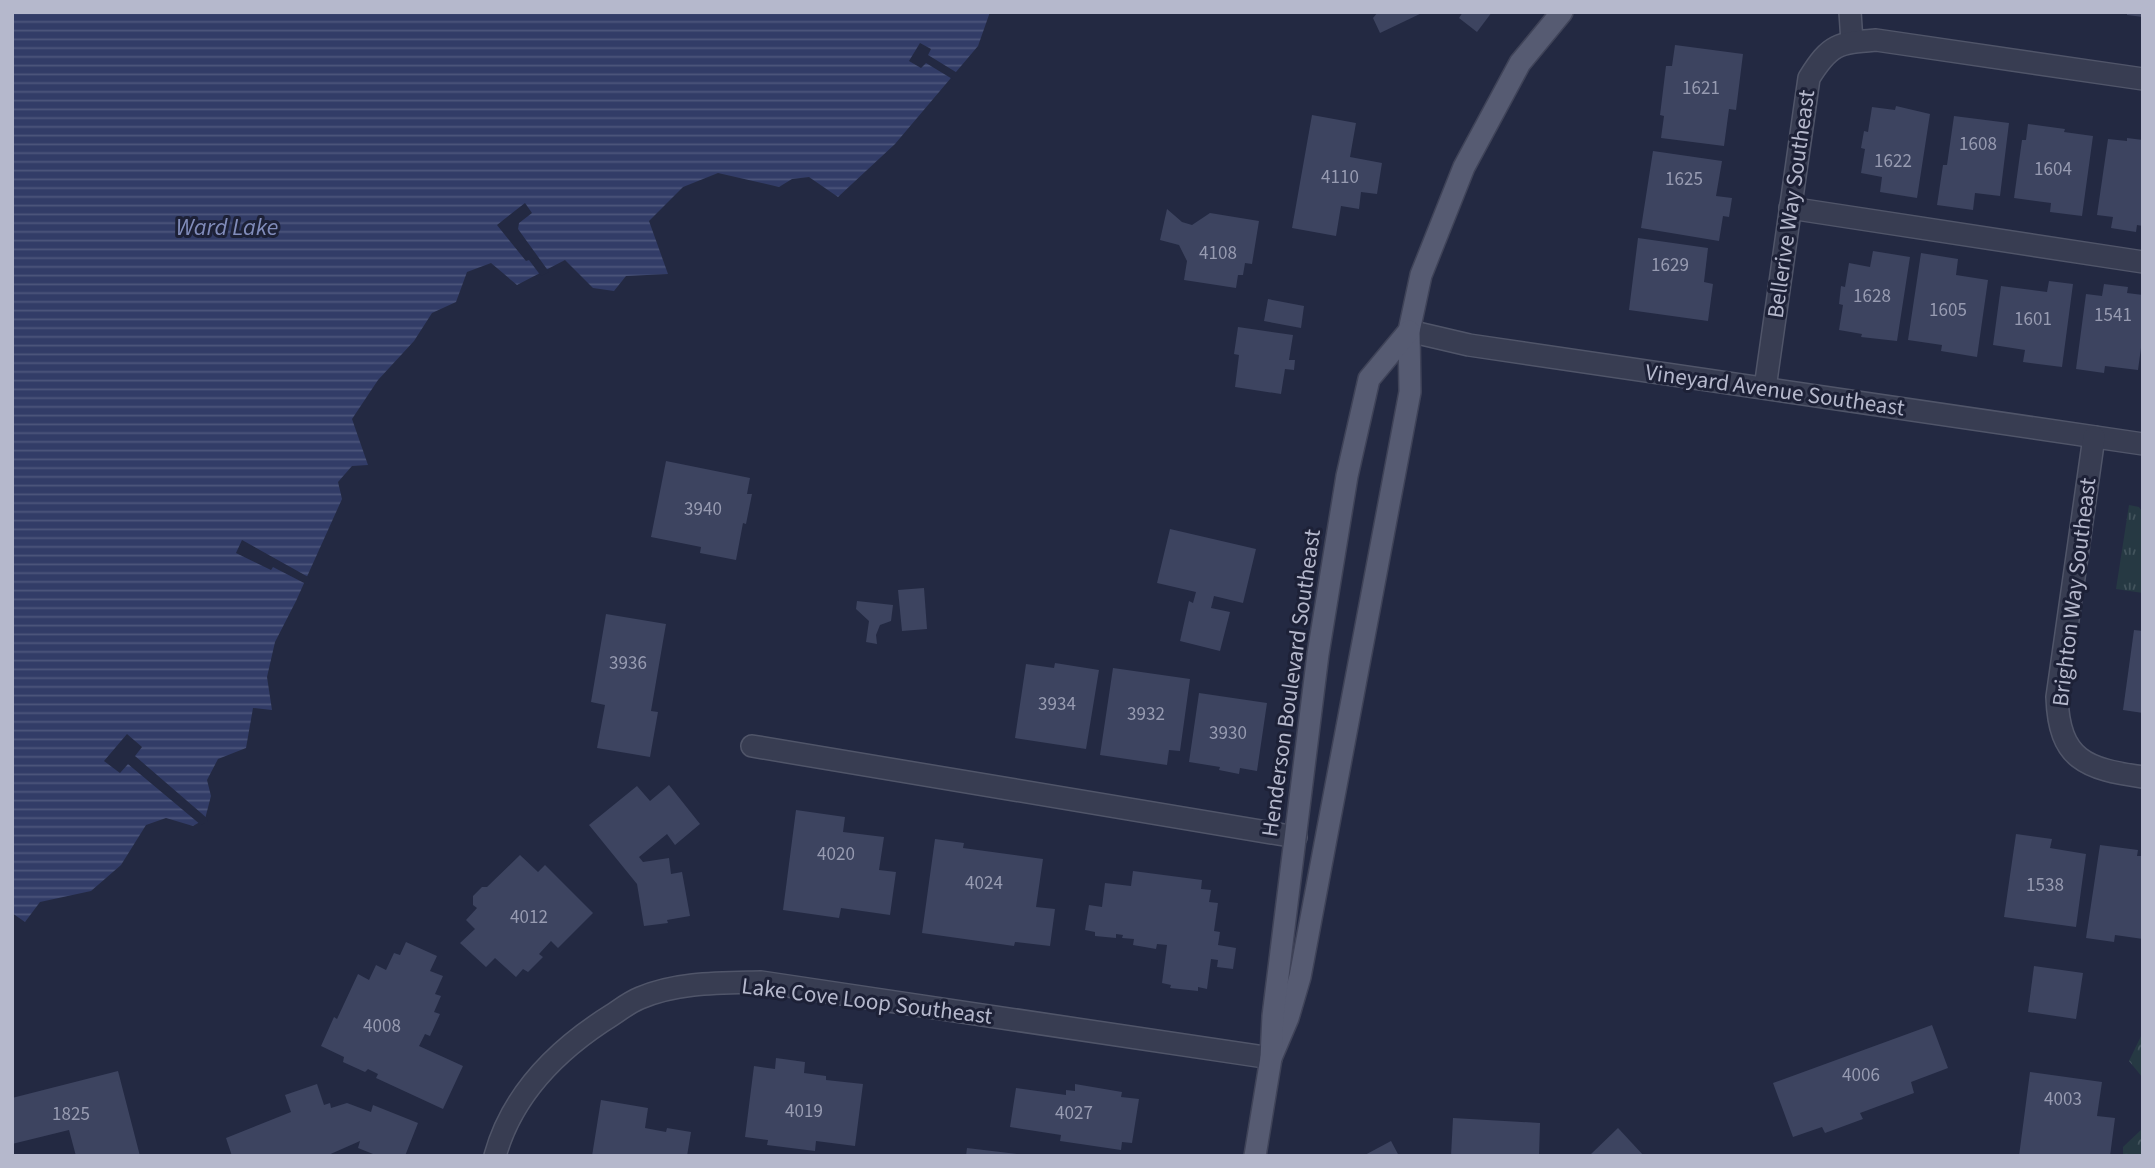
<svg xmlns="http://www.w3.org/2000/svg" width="2155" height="1168" font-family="'Source Sans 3',sans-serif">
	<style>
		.grass { fill: url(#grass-tufts) }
		.forest { fill: url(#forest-crowns) }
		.water { fill: url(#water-rules) }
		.pier { fill: #232942 }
		.building { fill: #3d4460 }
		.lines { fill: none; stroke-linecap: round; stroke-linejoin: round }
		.minor-casing { stroke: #505569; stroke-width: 24 }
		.major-casing { stroke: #3f4358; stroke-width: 24 }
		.minor { stroke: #383d52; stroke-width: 21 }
		.major { stroke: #565b72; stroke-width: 21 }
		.labels { text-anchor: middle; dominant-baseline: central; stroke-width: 6; stroke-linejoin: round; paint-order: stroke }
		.number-label { font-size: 19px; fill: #979bb1 }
		.street-label { font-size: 23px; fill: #b5b8cc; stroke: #1d2137 }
		.water-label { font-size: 24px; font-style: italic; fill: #818cba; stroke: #1d2137 }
	</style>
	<defs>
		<pattern id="grass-tufts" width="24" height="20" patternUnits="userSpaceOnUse" patternTransform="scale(1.75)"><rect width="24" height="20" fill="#263943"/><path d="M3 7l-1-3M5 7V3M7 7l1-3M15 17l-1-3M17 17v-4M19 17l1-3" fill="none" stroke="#43545d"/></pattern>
		<pattern id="forest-crowns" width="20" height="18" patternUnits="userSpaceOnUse" patternTransform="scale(1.75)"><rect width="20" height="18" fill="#263943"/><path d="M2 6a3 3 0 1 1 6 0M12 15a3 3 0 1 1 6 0" fill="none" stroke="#43545d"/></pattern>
		<pattern id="water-rules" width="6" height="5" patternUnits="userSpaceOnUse" patternTransform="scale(1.75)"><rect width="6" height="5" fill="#323c67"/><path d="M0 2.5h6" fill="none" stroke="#4d567c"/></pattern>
	</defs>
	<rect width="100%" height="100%" fill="#232942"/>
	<path class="grass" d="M2129,505l10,2 4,6 -2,17 2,3v60l-27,-4z"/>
	<g class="forest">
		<path d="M2143,1032v46l-14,-17z"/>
		<path d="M2143,1128v28h-20v-9z"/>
	</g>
	<path class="water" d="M12,12h978l-12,34 -83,98 -57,53 -29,-20 -17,2 -13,8 -61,-14 -35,14 -34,34 19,53 -42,2 -12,15 -21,-3 -28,-28 -48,25 -26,-22 -24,9 -11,30 -24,11 -18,28 -36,39 -26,39 16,46 -16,1 -14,16 4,17 -46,102 -21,41 -8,35 5,33 -19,-2 -7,40 -28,11 -11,21 4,16 -6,23 -12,7 -27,-8 -20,7 -25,40 -30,26 -51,11 -15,20 -13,-9z"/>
	<g class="pier">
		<path d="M920,43l11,6 -3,6 31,19 -5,6 -28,-17 -5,5 -12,-7z"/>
		<path d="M525,203l7,10 -13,10 -1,6 31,43 -8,4 -12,-16 -3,1 -29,-36z"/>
		<path d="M242,540l68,38 -2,7 -35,-18 -2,3 -35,-17z"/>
		<path d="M127,734l15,13 -7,9 73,63 -1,3 -6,3 -73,-61 -8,9 -16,-12z"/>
	</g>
	<g class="building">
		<path d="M1378,12h46l-44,21 -7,-15z"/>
		<path d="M1463,12h29l-15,20 -18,-14z"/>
		<path d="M2127,12h16v5l-16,-2z"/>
		<path d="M1675,45l68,9 -7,56 -7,-1 -5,37 -63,-8 3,-22 -4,-1 6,-49h6z"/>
		<path d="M1896,106l34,8 -13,84 -37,-6 2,-15 -21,-4 4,-24 -4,-1 3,-17 4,1 4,-25 23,3z"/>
		<path d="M1312,115l44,8 -6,34 32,6 -5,31 -16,-2 -2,17 -18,-3 -5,30 -44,-8z"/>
		<path d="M1954,116l55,7 -9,73 -25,-3 -2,17 -36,-5 6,-40h4z"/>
		<path d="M2028,124l37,5 -1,3 29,4 -11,80 -32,-4 1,-9 -37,-5 8,-58h4z"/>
		<path d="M2127,138l16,2v86l-6,-1 -1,7 -25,-4 2,-11 -16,-2 11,-76 19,2z"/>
		<path d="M1653,151l69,10 -6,35 16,2 -3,19 -6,-1 -4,25 -78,-13z"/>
		<path d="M1167,209l15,13 10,3 18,-12 49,8 -7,43 -7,-1 -2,12h-5l-2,13 -52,-8 3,-19 -8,-16 -19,-5z"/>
		<path d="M1638,238l70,10 -4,34 9,2 -5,37 -79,-11z"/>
		<path d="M1873,251l37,6 -13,84 -36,-4 1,-3 -23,-4 4,-25 -4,-1 2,-18 4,1 4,-24 21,4z"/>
		<path d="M1921,253l37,6 -2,16 32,5 -11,77 -36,-6 1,-6 -34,-5z"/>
		<path d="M2049,281l24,3 -11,83 -39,-5 2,-12 -32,-5 8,-59 46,6z"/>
		<path d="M2104,284l24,3 -1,6 16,2v38l-5,37 -33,-4 -1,7 -28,-4 10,-75 16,2z"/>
		<path d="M1268,299l36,7 -3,22 -37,-7z"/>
		<path d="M1238,327l55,8 -4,25h6l-1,10 -9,-1 -4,25 -46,-7 4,-32 -5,-1z"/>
		<path d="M666,461l84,17 -3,16h5l-6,30 -3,-1 -7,37 -36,-7 1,-6 -50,-10z"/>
		<path d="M1170,529l86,20 -13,54 -29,-7 -3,12 19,4 -10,39 -40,-10 9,-40 4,2 3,-11 -39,-9z"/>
		<path d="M924,588l3,41 -25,2 -4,-41z"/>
		<path d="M857,601l36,4 -2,16 -11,4 -4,10 1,9 -11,-2 3,-21 -13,-12z"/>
		<path d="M606,614l60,10 -15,87 7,1 -8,45 -53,-9 8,-43 -14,-3z"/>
		<path d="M2134,630l9,1v82l-20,-3z"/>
		<path d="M1055,663l44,7 -13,79 -71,-11 11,-74 28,4z"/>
		<path d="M1113,668l77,11 -10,72 -11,-1 -2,15 -67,-10z"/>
		<path d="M1199,693l68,10 -10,68 -17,-3 -1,6 -20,-4 1,-3 -31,-5z"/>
		<path d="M669,785l31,39 -25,21 -8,-11 -28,23 4,5 26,-4 2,16 11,-2 8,44 -23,4 1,3 -24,3 -7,-42 -48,-59 48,-39 13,15z"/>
		<path d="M796,810l49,7 -2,15 41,5 -5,33 17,2 -6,43 -49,-7 -2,10 -56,-8z"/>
		<path d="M2016,834l36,5 -2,9 36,6 -10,73 -72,-10z"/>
		<path d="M935,839l29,4 -1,5 80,11 -7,48 19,2 -5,37 -35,-4 -1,4 -92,-13z"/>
		<path d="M2100,845l38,5 -1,6h6v83l-28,-4 -1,7 -28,-4z"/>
		<path d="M520,855l18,17 7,-7 48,48 -35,35 -7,-7 -12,13 4,3 -15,15 -5,-3 -7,8 -21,-19 -9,9 -26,-24 15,-14 -9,-9 11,-12 -4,-3v-9l9,-9h5z"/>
		<path d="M1133,871l69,9 -1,9 10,1 -2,12 9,1 -4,28 6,1 -2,13 18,3 -3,21 -16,-2 1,-7 -7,-1 -4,30 -9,-2v4l-28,-3 1,-3 -9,-2 5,-38 -10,-1 -1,5 -23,-4 1,-6 -12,-1 1,-3 -7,-1v4l-21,-2v-4l-10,-2 4,-25 13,2 3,-24 26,3z"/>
		<path d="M406,942l31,14 -7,15 13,5 -8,18 6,2 -7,16 6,2 -10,22 -5,-2 -6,12 44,20 -20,43 -67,-31 2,-4 -10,-5 -3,3 -22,-10 1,-5 -23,-11 13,-29 3,2 21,-45 11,6 7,-15 10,5 8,-17 6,2z"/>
		<path d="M2034,966l49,7 -7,46 -48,-7z"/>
		<path d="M1932,1025l16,43 -37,14 3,11 -54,20 3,6 -38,14 -3,-6 -29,10 -20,-54z"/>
		<path d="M776,1058l29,4 -1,11 22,3v4l37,4 -8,62 -39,-5 -1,10 -48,-6 1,-5 -23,-3 9,-71 21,3z"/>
		<path d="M118,1071l22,85h-64l-7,-26 -57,14v-46z"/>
		<path d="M2030,1072l72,10 -5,34 18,2 -5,38h-91z"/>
		<path d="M317,1084l7,21 6,-2 1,5 16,-5 24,9 2,-7 45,18 -13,33h-27l-20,-8 2,-7 -34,15h-94l-6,-18 65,-26 -6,-17z"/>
		<path d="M1075,1084l47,8 -1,5 18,2 -7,44 -10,-1 -1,8 -61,-9 1,-6 -51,-8 6,-39 50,7v-5l9,1z"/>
		<path d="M601,1100l47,8 -3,20 21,4 1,-4 24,4 -4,24h-95z"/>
		<path d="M1453,1118l87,5 -1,33h-88z"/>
		<path d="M1618,1128l26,28h-55z"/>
		<path d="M1391,1141l8,15h-36z"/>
		<path d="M967,1148l50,6v2h-51z"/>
	</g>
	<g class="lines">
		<g class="minor-casing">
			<g id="minor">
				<path d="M1850,12l2,30"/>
				<path d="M1790,208l353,54"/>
				<path d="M1409,331l60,14 674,99"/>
				<path d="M1765,388l44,-310c21,-34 29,-35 67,-38l267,39"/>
				<path d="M2094,437l-37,260c2,63 29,72 86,80"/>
				<path d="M752,746l544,91"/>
				<path d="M495,1156c17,-62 64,-108 117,-141 9,-6 18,-13 28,-17 38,-16 80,-15 121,-16l510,76"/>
			</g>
		</g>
		<g class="major-casing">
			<g id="major">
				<path d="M1271,1058l17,-40 12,-41 110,-585 -1,-61 12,-56 43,-108 56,-104 42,-51"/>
				<path d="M1255,1156l16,-98 2,-42 45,-362 29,-178 22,-97 40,-48"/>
			</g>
		</g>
		<use href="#minor" class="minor"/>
		<use href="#major" class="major"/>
	</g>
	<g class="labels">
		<g class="number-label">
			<text x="1701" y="88">1621</text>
			<text x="1978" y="144">1608</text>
			<text x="1893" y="161">1622</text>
			<text x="2053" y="169">1604</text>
			<text x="1340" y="177">4110</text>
			<text x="1684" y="179">1625</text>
			<text x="1218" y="253">4108</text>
			<text x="1670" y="265">1629</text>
			<text x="1872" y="296">1628</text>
			<text x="1948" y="310">1605</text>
			<text x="2113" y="315">1541</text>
			<text x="2033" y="319">1601</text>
			<text x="703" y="509">3940</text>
			<text x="628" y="663">3936</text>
			<text x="1057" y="704">3934</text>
			<text x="1146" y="714">3932</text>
			<text x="1228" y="733">3930</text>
			<text x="836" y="854">4020</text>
			<text x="984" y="883">4024</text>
			<text x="2045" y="885">1538</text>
			<text x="529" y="917">4012</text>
			<text x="382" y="1026">4008</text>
			<text x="1861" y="1075">4006</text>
			<text x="2063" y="1099">4003</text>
			<text x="804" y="1111">4019</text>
			<text x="1074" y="1113">4027</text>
			<text x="71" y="1114">1825</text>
		</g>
		<g class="street-label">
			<text transform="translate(1791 204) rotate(-82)">Bellerive Way Southeast</text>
			<text transform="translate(1775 390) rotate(8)">Vineyard Avenue Southeast</text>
			<text transform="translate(2074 592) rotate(-83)">Brighton Way Southeast</text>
			<text transform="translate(1291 683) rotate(-82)">Henderson Boulevard Southeast</text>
			<text transform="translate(867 1001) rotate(7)">Lake Cove Loop Southeast</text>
		</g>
		<g class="water-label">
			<text x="227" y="227">Ward Lake</text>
		</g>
	</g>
	<rect width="2155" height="1168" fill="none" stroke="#b5b8cc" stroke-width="28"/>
</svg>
